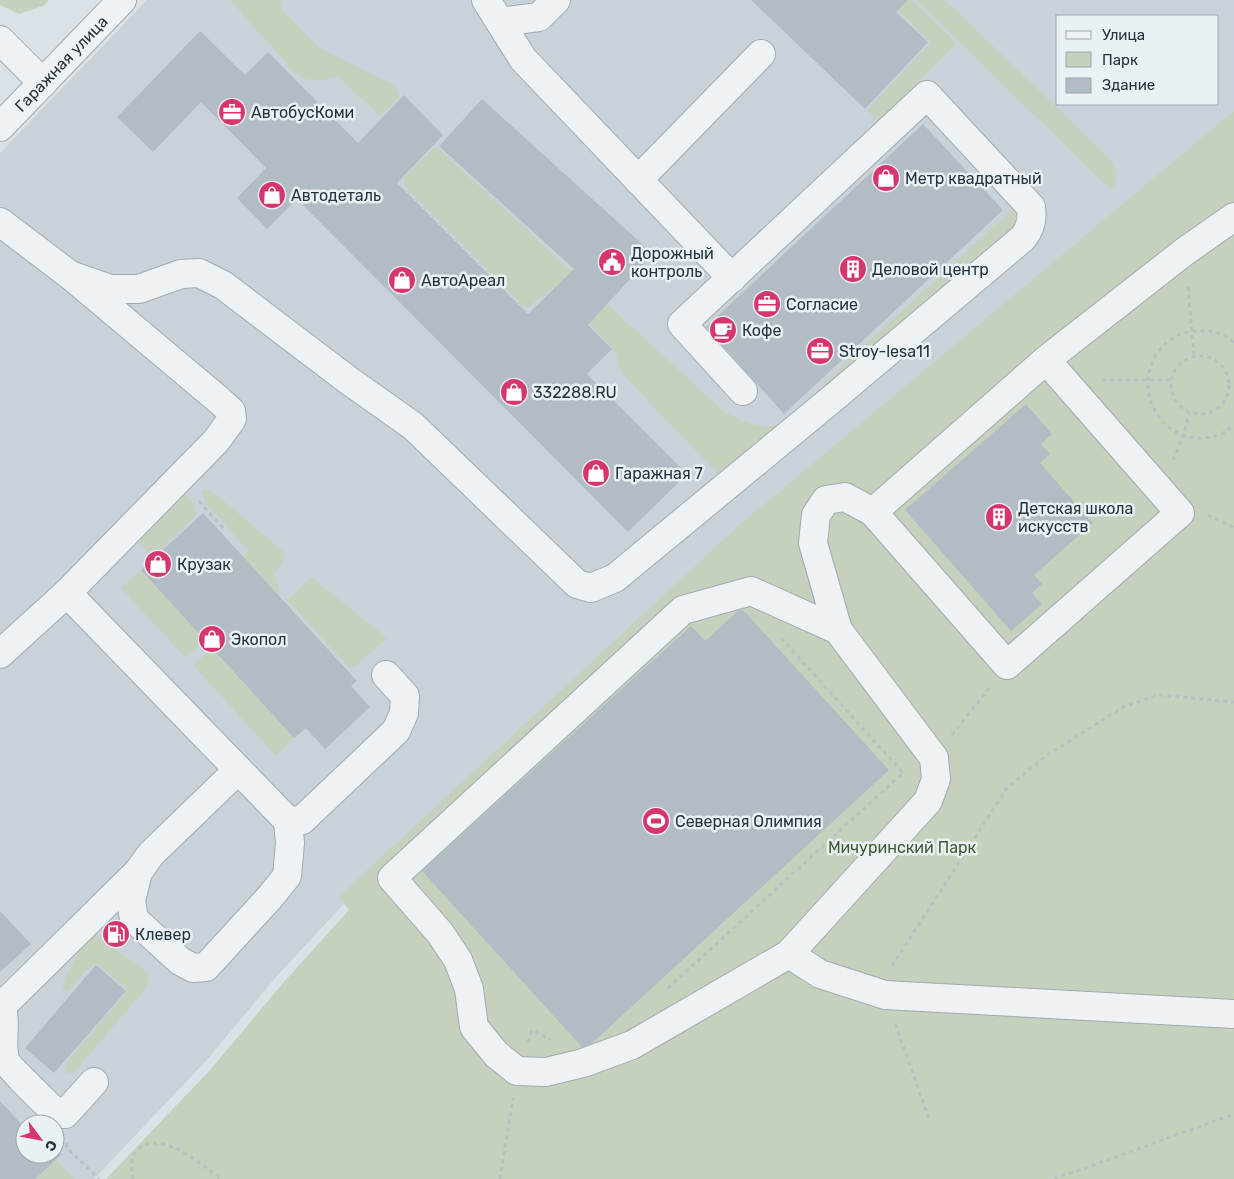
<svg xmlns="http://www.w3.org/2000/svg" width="1234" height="1179" font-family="Rubik,sans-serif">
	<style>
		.built { fill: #c9d2d9; fill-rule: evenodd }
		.green { fill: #c5d1bc }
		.building { fill: #b2bcc4 }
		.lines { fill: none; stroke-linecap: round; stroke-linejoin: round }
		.minor-casing { stroke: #a0aab1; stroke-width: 30 }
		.path { stroke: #b9c0c5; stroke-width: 3; stroke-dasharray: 4 4; stroke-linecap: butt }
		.minor { stroke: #eef2f5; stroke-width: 28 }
		.labels { text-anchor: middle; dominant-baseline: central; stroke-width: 5; stroke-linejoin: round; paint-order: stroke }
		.street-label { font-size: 16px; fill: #24333d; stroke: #eaf1f4 }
		.poi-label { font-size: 16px; fill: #24333d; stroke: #eaf1f4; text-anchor: start }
		.park-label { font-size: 16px; fill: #415a31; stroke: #eaf1f4 }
	</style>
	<rect width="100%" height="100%" fill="#dbe2e7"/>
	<path class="built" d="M147,0h1087v120l-880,773 -77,83 -72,86 -111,117h-94v-1026zM1058,16h160v88h-160zM25,1124h30v30h-30z"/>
	<g class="green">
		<path d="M0,0h49l-6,6 -24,8 -19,-9z"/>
		<path d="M230,0h50l2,10 37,38 74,37 7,12 -20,19 -43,-40c-17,5 -24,7 -40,-1z"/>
		<path d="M887,0h25l43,42v4l-74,74h-4l-10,-10 63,-66v-3z"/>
		<path d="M916,0h29l161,155c8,10 15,21 7,33l-3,1z"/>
		<path d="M1234,111v1068h-1128l104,-109 73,-87 66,-73 -10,-13 10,-10 387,-359z"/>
		<path d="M434,148h4l284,262c17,10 42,23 62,12 12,-8 23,-22 34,-32l9,10 -104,79 -102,-106c-3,-8 -4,-20 -8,-25l-60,-61 -24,20 -6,-1 -116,-117 -3,-6 1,-6z"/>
		<path d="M1020,202l8,16 -195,177 -10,-11z"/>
		<path d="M206,489l8,4 68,57 3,9 -11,14 5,20 -4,6 -35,-37 8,-12 -44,-49 -2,-9z"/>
		<path d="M182,493c8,4 15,13 14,22l-43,42 -13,-14 -1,-8z"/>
		<path d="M141,570l64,70 -20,17 -64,-69z"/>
		<path d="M311,577l76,61 -32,28 -5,2 -63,-68z"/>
		<path d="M213,648l81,90 -18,18 -83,-91z"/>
		<path d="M91,931l57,42v13l-71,83 -8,5 -4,-2 2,-10 60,-71 -2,-4 -29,-24 -11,8 -17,20 -6,-2 4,-14z"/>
		<path d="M56,1160l19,19h-40z"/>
	</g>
	<g class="building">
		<path d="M751,0h157l-12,12 32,30 -63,67z"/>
		<path d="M200,31l45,44 23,-23 90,91 46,-48 39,40 -46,48 131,131 46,-45 -135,-123 43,-47 171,155 -65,71 24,24 -25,25 100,100 -59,58 -331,-333 -30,30 -30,-31 29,-30 -65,-66 -48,50 -36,-35z"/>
		<path d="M923,124l80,86 -219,204 -78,-87z"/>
		<path d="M1026,404l26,30 -11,10 9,10 -10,9 53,60 -59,52 8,9 -10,9 10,11 -31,27 -106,-121z"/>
		<path d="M203,513l154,168 -6,5 19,21 -45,42 -19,-21 -12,10 -153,-168z"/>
		<path d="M743,610l146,160 -298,274 -9,3 -160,-176 269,-245 14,15 33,-30z"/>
		<path d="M0,911l31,33 -31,28z"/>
		<path d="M96,965l30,26 -72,82 -29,-25z"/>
		<path d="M0,1101l25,27v26h37l-27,25h-35z"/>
	</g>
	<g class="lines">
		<g class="minor-casing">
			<g id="minor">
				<path d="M486,0l37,59 209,219"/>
				<path d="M500,22l39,-5 17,-17"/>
				<path d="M0,40l43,43"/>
				<path id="s1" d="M0,127l122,-127"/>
				<path d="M638,180l123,-126"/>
				<path d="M0,222l70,53 150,126 11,10 1,8 -16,22 -149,152 221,228 14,-1 94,-89 8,-18 1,-17 -19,-21"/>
				<path d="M70,275l40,14h29l42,-15 18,-1 24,12 125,95 65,46 164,158 14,4 24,-10 217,-179 191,-161c7,-9 10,-19 8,-31l-104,-112 -245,229 61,67"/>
				<path d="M1046,360l134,153 -173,152 -134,-153 173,-152 138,-108 50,-35"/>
				<path d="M838,630l-87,-39 -68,19 -291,268 48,55 18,27 11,29 5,38 22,27 21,17 29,1 37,-9 49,-18 157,-91 139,-153 8,-22 -2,-21 -96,-128 -25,-87 3,-28 10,-15 19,-3 28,15"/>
				<path d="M0,654l67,-61"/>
				<path d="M238,770l-87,84 -13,18 -7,29 3,18 46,42 13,7 13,-1 65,-71 16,-20 3,-33 -2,-22"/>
				<path d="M789,954l31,20 65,21 349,19"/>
				<path d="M0,1004c8,16 0,37 5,55 2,7 42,45 51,54l9,1 29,-32"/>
				<path d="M1,1007l137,-135"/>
			</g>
		</g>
		<g class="path">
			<path d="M1188,287l6,69"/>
			<path d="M1234,342c-16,-11 -32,-14 -50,-9 -13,4 -23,13 -29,24 -24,44 17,96 66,77 5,-2 9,-6 13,-9"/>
			<circle cx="1200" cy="385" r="29"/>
			<path d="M1102,380h69"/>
			<path d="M1173,460l11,-25 5,-23"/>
			<path d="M199,501l24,27"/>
			<path d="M1208,515l26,13"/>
			<path d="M952,735l38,-48"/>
			<path d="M892,966l115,-178 40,-33 78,-49 35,-11 74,7"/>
			<path d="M668,988l235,-215 -122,-135"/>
			<path d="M895,1024l34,94"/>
			<path d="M528,1042l4,-12 19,10"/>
			<path d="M66,1143l1,5 32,31"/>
			<path d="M133,1179c-2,-12 -3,-25 8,-32 24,-15 61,18 80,32"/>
			<path d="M500,1179l13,-81"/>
			<path d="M1054,1179l180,-65"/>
		</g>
		<use href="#minor" class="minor"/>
	</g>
	<defs>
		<g id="office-disc" transform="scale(1.4375)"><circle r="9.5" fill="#d6356e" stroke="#eaf1f4"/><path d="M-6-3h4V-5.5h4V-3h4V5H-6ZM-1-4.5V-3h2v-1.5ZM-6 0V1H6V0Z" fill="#fff"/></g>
		<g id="shop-disc" transform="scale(1.4375)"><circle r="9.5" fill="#d6356e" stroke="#eaf1f4"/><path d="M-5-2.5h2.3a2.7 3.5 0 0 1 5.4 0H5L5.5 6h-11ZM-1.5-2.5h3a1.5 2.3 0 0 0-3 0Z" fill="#fff"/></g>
		<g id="civic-disc" transform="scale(1.4375)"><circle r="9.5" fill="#d6356e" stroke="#eaf1f4"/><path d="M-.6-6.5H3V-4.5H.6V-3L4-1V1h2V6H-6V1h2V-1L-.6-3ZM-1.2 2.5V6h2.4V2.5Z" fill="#fff"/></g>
		<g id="building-disc" transform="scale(1.4375)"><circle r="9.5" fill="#d6356e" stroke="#eaf1f4"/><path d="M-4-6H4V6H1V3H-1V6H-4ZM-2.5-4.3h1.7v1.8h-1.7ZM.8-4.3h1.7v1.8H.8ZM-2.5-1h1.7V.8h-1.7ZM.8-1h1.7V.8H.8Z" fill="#fff"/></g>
		<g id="cafe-disc" transform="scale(1.4375)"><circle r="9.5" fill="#d6356e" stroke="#eaf1f4"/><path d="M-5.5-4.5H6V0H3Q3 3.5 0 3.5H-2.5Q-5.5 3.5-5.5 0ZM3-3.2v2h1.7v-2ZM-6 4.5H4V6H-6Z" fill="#fff"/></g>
		<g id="stadium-disc" transform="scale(1.4375)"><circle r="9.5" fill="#d6356e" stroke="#eaf1f4"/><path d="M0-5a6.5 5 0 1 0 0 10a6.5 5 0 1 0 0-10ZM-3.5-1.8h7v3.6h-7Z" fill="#fff"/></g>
		<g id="fuel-disc" transform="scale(1.4375)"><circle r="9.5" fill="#d6356e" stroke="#eaf1f4"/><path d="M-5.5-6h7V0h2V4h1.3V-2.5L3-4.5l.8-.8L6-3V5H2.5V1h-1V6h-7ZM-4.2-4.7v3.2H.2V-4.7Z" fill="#fff"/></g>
	</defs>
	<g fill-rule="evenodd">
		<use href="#office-disc" x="232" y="112"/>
		<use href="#shop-disc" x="886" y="178"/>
		<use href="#shop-disc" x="272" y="195"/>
		<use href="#civic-disc" x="612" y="262"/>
		<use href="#building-disc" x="853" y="269"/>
		<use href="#shop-disc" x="402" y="280"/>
		<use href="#office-disc" x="767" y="304"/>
		<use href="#cafe-disc" x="723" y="330"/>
		<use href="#office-disc" x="820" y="351"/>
		<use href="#shop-disc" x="514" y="392"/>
		<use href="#shop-disc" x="596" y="473"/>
		<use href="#building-disc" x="999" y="517"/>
		<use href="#shop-disc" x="158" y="564"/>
		<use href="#shop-disc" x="212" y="639"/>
		<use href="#stadium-disc" x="656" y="821"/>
		<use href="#fuel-disc" x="116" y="934"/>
	</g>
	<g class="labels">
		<g class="street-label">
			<text stroke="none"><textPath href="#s1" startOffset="88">Гаражная улица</textPath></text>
		</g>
		<g class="poi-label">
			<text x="251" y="112">АвтобусКоми</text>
			<text x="905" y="178">Метр квадратный</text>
			<text x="291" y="195">Автодеталь</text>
			<text x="631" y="253">Дорожный<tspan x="631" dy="18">контроль</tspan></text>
			<text x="872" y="269">Деловой центр</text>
			<text x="421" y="280">АвтоАреал</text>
			<text x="786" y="304">Согласие</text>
			<text x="742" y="330">Кофе</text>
			<text x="839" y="351">Stroy-lesa11</text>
			<text x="533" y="392">332288.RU</text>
			<text x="615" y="473">Гаражная 7</text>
			<text x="1018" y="508">Детская школа<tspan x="1018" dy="18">искусств</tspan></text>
			<text x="177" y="564">Крузак</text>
			<text x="231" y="639">Экопол</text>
			<text x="675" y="821">Северная Олимпия</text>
			<text x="135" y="934">Клевер</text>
		</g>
		<g class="park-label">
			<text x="902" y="847">Мичуринский Парк</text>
		</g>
	</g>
	<rect x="1056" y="15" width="162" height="90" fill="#eaf1f4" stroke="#9ba5ab"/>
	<rect x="1066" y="31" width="25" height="8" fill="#eef2f5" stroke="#9ba5ab"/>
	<text x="1102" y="40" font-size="15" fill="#24333d">Улица</text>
	<rect x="1066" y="52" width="25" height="15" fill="#c5d1bc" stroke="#9ba5ab"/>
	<text x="1102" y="65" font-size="15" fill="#24333d">Парк</text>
	<rect x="1066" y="78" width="25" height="15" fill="#b2bcc4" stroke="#9ba5ab"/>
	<text x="1102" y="90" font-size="15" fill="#24333d">Здание</text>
	<g transform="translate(40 1139) rotate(122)"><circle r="24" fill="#eaf1f4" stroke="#9ba5ab"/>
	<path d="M0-4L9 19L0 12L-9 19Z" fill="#d6356e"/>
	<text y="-8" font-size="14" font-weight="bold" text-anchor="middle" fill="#24333d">С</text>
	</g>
</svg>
